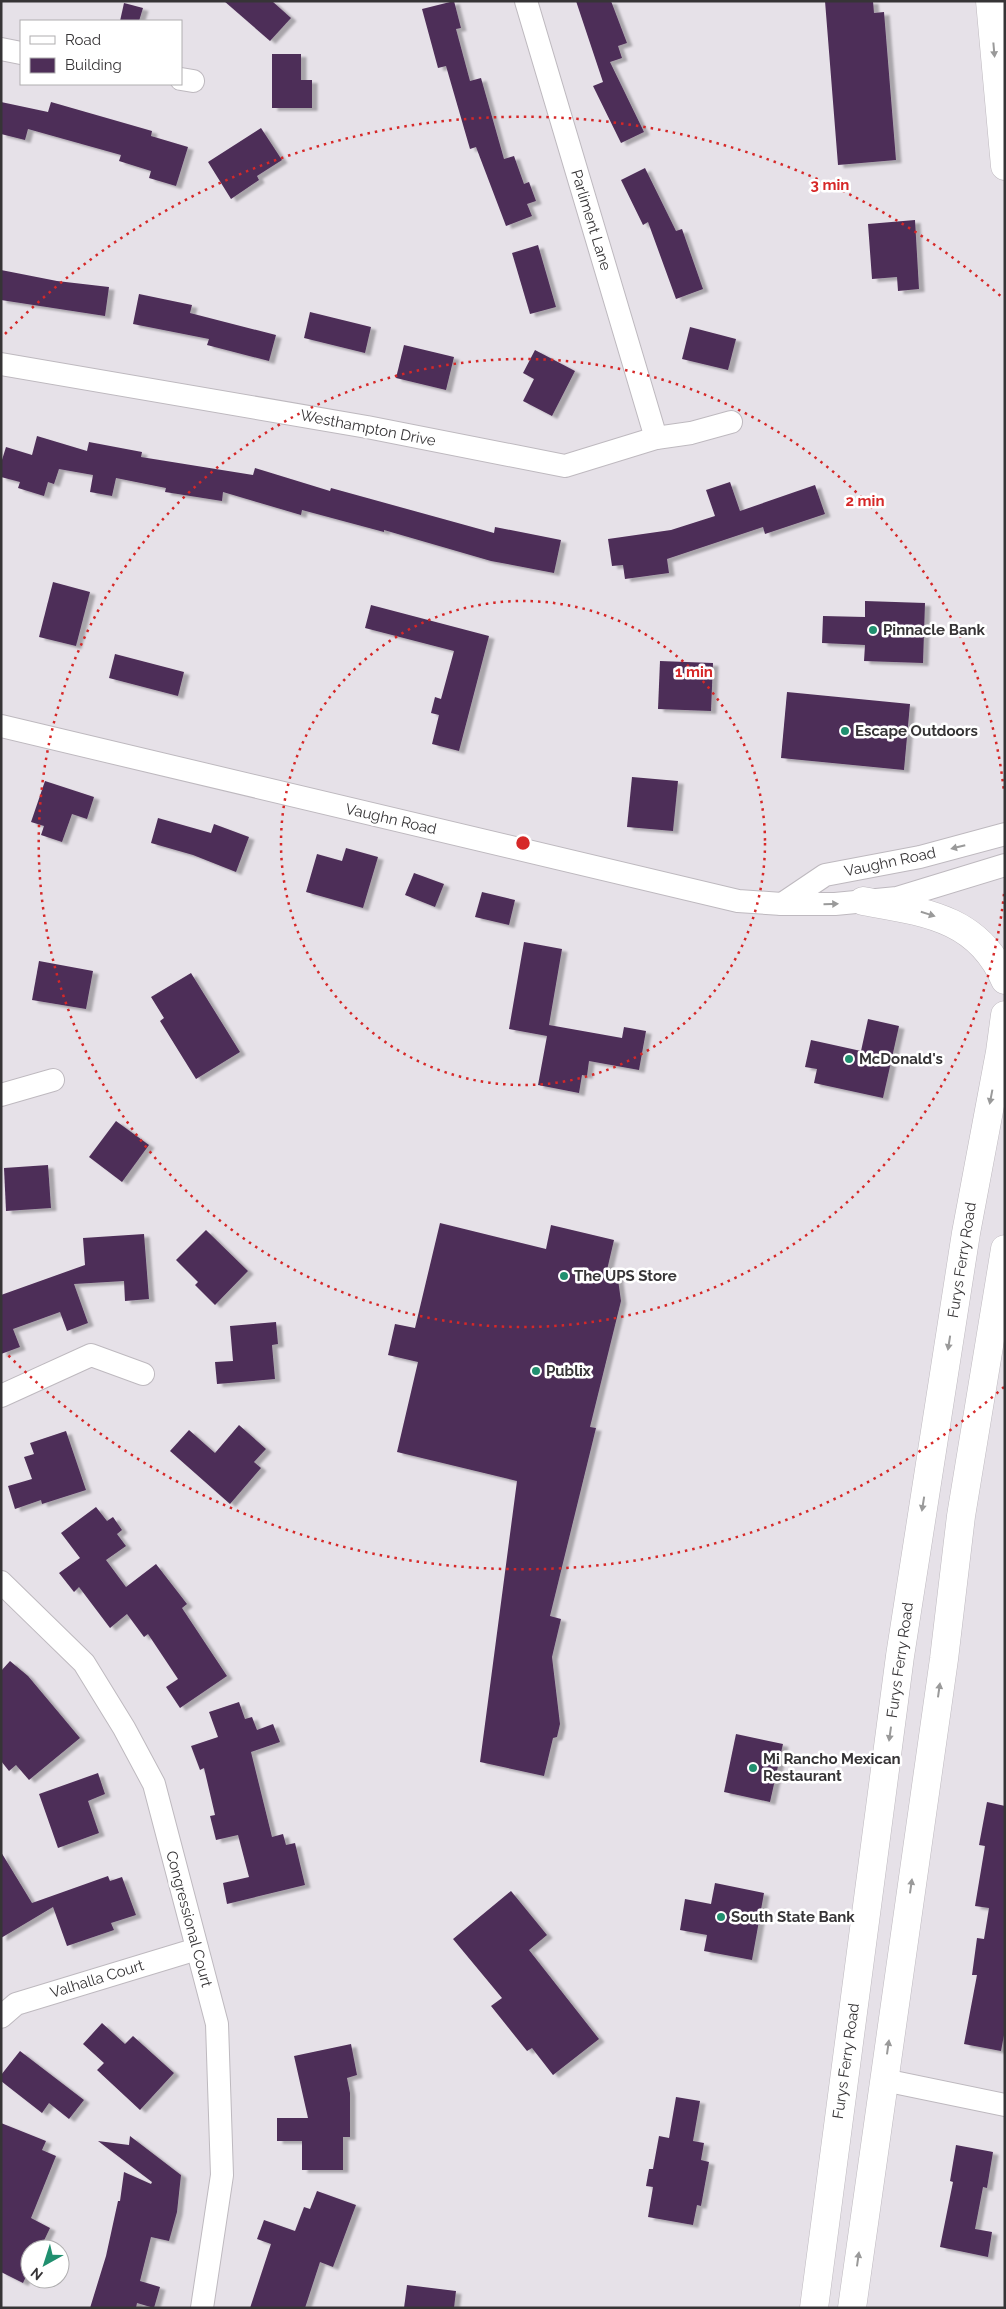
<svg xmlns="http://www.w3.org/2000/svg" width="1006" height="2309" font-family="Raleway,sans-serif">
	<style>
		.building { fill: #4e2e58; filter: url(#shadow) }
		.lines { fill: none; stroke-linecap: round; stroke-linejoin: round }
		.street-casing { stroke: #beb9bf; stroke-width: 24 }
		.secondary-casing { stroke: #beb9bf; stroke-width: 29 }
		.street { stroke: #fff; stroke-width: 22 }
		.secondary { stroke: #fff; stroke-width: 28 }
		.oneway { fill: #9a9a9a }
		.ring { fill: none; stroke: #d62828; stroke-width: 2.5; stroke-dasharray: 2.5 5 }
		.poi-dot { fill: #208f6f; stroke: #fff; stroke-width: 2 }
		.labels { text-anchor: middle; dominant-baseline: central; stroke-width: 5; stroke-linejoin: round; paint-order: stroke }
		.street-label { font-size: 15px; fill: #363436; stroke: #fff }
		.poi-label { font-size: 15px; font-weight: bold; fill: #363436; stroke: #fff; text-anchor: start }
		.centre { fill: #d62828; stroke: #fff; stroke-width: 2.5 }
		.ring-label { font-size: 15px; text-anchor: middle; font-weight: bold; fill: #d62828; stroke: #fff; stroke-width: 5; stroke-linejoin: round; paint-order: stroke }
	</style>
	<defs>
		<filter id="shadow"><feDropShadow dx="5.5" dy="3" stdDeviation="1" flood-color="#0004"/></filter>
	</defs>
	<rect width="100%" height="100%" fill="#e6e1e8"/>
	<g class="building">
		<path d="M224,1h48l19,17 -21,23z"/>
		<path d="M454,1l7,27 -5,1 14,52 11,-3 23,81 10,-3 10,28 5,-2 7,19 -9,3 5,12 -26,10 -30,-79 -6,2 -24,-83 -8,2 -16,-59z"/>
		<path d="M576,1h35l16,42 -9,3 4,12 -12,4 34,70 -23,11 -28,-57 10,-4z"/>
		<path d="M825,1h48l1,12 10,-1 12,148 -58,5z"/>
		<path d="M124,3l19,5 -4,13h-19z"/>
		<path d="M272,54h29v26h11v28h-40z"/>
		<path d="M1,102l47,10 3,-10 101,29 -1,5 37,11 -12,39 -27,-8 2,-7 -32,-10 2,-6 -93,-26 -3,11 -24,-6z"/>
		<path d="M261,128l21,32 -25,16 2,4 -28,19 -23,-37z"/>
		<path d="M645,168l31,63 6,-2 21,60 -27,10 -28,-77 -5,3 -22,-45z"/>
		<path d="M915,220l4,69 -21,2 -1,-14 -25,2 -4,-55z"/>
		<path d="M538,245l18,62 -26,7 -18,-61z"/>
		<path d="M1,270l56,11 52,6 -4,29 -104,-16z"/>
		<path d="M139,294l53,11 -2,8 86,22 -7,26 -62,-16 2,-6 -76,-15z"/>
		<path d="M310,312l61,15 -6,26 -61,-15z"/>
		<path d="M690,327l46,12 -8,31 -46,-11z"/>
		<path d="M404,345l50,12 -8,33 -50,-12z"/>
		<path d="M535,350l40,21 -23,45 -29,-15 11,-22 -11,-6z"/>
		<path d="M37,436l50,15 2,-9 53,10 -1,5 112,18 2,-7 75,23 1,-3 163,45 1,-6 66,13 -7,33 -63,-12 -107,-31v2l-82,-22 -1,5 -78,-23 -1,9 -57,-9 1,-4 -50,-10 -4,18 -22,-4 3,-17 -34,-6 -5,15 -6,-2 -4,14 -26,-8 2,-6 -19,-5v-14l5,-16 26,8z"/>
		<path d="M730,482l10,29 75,-26 10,29 -60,20 -2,-7 -96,32 2,14 -44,6 -2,-14 -11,1 -4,-27 63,-9 44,-14 -9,-26z"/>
		<path d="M53,582l37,10 -14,54 -37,-9z"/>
		<path d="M865,601l60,2 -2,60 -59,-2 1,-16 -43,-2 1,-27 42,1z"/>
		<path d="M371,605l118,31 -30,115 -27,-7 7,-29 -8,-2 4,-16 6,2 13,-48 -89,-23z"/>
		<path d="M115,654l69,18 -6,24 -69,-18z"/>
		<path d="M660,661l53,2 -2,48 -53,-2z"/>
		<path d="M787,692l123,12 -6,66 -123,-12z"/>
		<path d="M632,777l46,4 -5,50 -46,-4z"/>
		<path d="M45,781l49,16 -7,22 -15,-5 -10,28 -21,-7 3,-9 -13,-4z"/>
		<path d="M158,818l53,15 3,-9 35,13 -13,35 -43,-17 -42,-12z"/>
		<path d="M346,848l32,9 -15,51 -57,-16 11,-38 25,7z"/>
		<path d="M414,873l30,11 -9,23 -30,-12z"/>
		<path d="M482,892l33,8 -6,25 -34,-8z"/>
		<path d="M524,942l38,7 -13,76 73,13 2,-11 22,4 -7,39 -50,-9 -2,15 -5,-1 -3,18 -41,-8 9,-49 -38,-7z"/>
		<path d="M39,961l54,10 -7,38 -54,-9z"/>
		<path d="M191,973l49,79 -44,27 -36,-58 4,-3 -13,-21z"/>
		<path d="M868,1019l31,7 -16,72 -69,-15 3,-14 -12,-2 6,-27 50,11z"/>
		<path d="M116,1121l33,24 -27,37 -33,-25z"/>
		<path d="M48,1165l3,43 -45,3 -2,-43z"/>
		<path d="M440,1223l106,26 5,-24 63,15 -7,30 10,2 4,29 -31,126 6,1 -46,188 11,3 -9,38 8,67 -3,13 -4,1 -9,38 -64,-14 37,-281 -120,-29 21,-90 -30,-7 7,-31 20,4z"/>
		<path d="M206,1230l42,41 -33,34 -20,-20 3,-3 -22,-22z"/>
		<path d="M144,1234l5,65 -24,2 -1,-20 -50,3 14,39 -21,8 -7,-19 -47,17 7,18 -19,7v-59l84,-30 -2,-27z"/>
		<path d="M276,1322l2,22 -6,1 3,34 -58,5 -2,-22 18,-1 -3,-35z"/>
		<path d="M239,1425l27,24 -12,13 7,6 -31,36 -60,-53 19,-21 26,23z"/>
		<path d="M66,1431l20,59 -44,14 -1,-4 -26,9 -7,-23 24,-7 -8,-22 10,-3 -4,-11z"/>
		<path d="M96,1507l11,14 6,-4 9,13 -5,4 9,12 -20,14 20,27 30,-23 31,40 -5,4 45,68 -47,32 -14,-21 12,-8 -30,-45 -4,3 -17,-23 -17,14 -31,-41 -5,5 -15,-19 21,-15 -19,-25z"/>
		<path d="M10,1661l18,15 52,62 -51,42 -13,-15 -7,6 -8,-10v-90z"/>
		<path d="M239,1702l6,17 7,-2 5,13 16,-6 7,18 -29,10 21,85 11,-3 3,11 9,-2 10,42 -78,19 -4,-21 26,-6 -11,-42 -22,5 -6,-24 5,-1 -11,-47 -4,2 -9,-24 27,-9 -9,-25z"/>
		<path d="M736,1734l47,10 -13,58 -46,-10z"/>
		<path d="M98,1773l7,21 -17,7 11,32 -41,15 -19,-54z"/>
		<path d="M987,1802l18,4v224l-4,21 -37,-7 13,-69h-5l5,-37 7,1 5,-31 -14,-2 10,-60 -6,-1z"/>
		<path d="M1,1852l31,51 76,-27 2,5 12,-4 14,38 -25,8 3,7 -47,16 -14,-39 -52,31z"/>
		<path d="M715,1883l49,10 -12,67 -48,-9 3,-16 -27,-5 5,-31 26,5z"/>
		<path d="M511,1891l36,44 -18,15 70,89 -46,36 -21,-27 -5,3 -36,-45 11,-8 -49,-59z"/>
		<path d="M102,2023l23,21 8,-8 41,37 -34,37 -43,-40 7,-7 -21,-19z"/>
		<path d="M351,2044l6,31 -10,3 3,15v44h-7v33h-41v-29h-25v-23h31l-14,-62z"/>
		<path d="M20,2051l64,49 -15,19 -20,-16 -7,10 -41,-32v-6z"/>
		<path d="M676,2097l24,4 -7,40 11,2 -3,17 8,2 -8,44 -4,-1 -4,20 -45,-8 5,-30 -7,-1 3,-17h4l6,-33 10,2z"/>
		<path d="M1,2123l45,18 -4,9 14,6 -25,62 19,10 -10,21h-10v19l-7,15 -22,-11z"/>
		<path d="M130,2136l51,39 -4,37 -8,29 -18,-4 -11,44 20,6 -6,21 -17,-5 -1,5h-46l16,-52 12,-55h2l4,-29 27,12 1,-2 -54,-41 31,4z"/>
		<path d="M956,2145l37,7 -6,36 -4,-1 -8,42 17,3 -4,25 -48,-10 13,-65 -3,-1z"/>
		<path d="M317,2191l39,14 -23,62 -13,-5 -15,46h-55l21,-64 -14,-5 7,-19 31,11 9,-24 6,2z"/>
		<path d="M407,2285l49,6 -2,17h-50z"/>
	</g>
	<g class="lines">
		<g class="street-casing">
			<g id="street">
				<path d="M526,1l130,437"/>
				<path d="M1,49l20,4"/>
				<path d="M181,79l12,2"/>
				<path d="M1,364l366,63 198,39 91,-28 35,-5 40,-11"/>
				<path d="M1,726l737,175 44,3h53l62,-6 108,-33"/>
				<path d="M782,904l43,-29 95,-18 85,-23"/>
				<path d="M1,1095l52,-15"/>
				<path d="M1,1396l90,-41 52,19"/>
				<path d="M1,1582l83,81 40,65 30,56 63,240 5,151 -20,133"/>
				<path d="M1,2017l15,-13 181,-55"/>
				<path d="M884,2080l121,25"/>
			</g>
		</g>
		<g class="secondary-casing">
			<g id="secondary">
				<path d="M990,1l15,165"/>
				<path d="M863,901c60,11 115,16 142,79"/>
				<path d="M814,2308l86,-652 66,-423 34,-181 5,-37"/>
				<path d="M852,2308l92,-649 17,-143 44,-267"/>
			</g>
		</g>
		<use href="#street" class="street"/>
		<use href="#secondary" class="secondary"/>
	</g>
	<defs><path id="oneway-solid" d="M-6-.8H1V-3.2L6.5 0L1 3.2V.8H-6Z" transform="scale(1.25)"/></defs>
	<g class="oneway">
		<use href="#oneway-solid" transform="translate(994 50) rotate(85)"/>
		<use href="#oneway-solid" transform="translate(958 847) rotate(166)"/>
		<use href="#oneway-solid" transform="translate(831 904) rotate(-2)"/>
		<use href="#oneway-solid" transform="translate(928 914) rotate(17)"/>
		<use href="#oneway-solid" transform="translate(991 1097) rotate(101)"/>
		<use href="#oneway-solid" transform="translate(949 1343) rotate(99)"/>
		<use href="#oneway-solid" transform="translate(923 1504) rotate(99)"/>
		<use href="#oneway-solid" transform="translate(939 1690) rotate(-82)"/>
		<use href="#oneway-solid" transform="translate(890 1734) rotate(98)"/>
		<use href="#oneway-solid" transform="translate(911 1886) rotate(-82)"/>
		<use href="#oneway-solid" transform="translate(888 2047) rotate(-82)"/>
		<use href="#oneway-solid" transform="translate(858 2259) rotate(-82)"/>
	</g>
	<g class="ring">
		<circle cx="523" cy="843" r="242"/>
		<path d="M1004 894A484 484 0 1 1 1004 792"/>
		<path d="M1004 1387A726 726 0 0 1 5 1352M5 334A726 726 0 0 1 1004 299"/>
	</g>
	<g class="poi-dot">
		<circle cx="873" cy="630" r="5"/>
		<circle cx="845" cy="731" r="5"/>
		<circle cx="849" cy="1059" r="5"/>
		<circle cx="564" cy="1276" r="5"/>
		<circle cx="536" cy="1371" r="5"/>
		<circle cx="753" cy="1768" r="5"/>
		<circle cx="721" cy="1917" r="5"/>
	</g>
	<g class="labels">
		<g class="street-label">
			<text transform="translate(591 220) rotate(73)">Parliment Lane</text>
			<text transform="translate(368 428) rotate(11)">Westhampton Drive</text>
			<text transform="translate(391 819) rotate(13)">Vaughn Road</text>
			<text transform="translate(890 862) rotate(-12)">Vaughn Road</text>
			<text transform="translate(962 1260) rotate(-81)">Furys Ferry Road</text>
			<text transform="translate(900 1660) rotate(-82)">Furys Ferry Road</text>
			<text transform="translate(189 1919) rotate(75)">Congressional Court</text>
			<text transform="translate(97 1979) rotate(-17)">Valhalla Court</text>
			<text transform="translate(846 2061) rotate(-82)">Furys Ferry Road</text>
		</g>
		<g class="poi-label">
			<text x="883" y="630">Pinnacle Bank</text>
			<text x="855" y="731">Escape Outdoors</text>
			<text x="859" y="1059">McDonald's</text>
			<text x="574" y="1276">The UPS Store</text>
			<text x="546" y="1371">Publix</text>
			<text x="763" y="1759">Mi Rancho Mexican<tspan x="763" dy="17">Restaurant</tspan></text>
			<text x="731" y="1917">South State Bank</text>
		</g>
	</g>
	<circle cx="523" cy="843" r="8" class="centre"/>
	<g class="ring-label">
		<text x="830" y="190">3 min</text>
		<text x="865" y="506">2 min</text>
		<text x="694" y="677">1 min</text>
	</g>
	<rect width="1006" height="2309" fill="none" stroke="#363436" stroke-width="5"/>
	<rect x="20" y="20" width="162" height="65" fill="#ffffff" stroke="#afaeaf"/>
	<rect x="30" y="36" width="25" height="8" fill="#ffffff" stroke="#afaeaf"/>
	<text x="65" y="45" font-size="15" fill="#363436">Road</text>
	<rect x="30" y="58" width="25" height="15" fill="#4e2e58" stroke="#afaeaf"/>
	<text x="65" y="70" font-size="15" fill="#363436">Building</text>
	<g transform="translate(45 2264) rotate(219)"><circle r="24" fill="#ffffff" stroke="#afaeaf"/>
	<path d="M0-4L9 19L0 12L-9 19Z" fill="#208f6f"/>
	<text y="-8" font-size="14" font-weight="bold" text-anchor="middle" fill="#363436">N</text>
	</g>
</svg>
